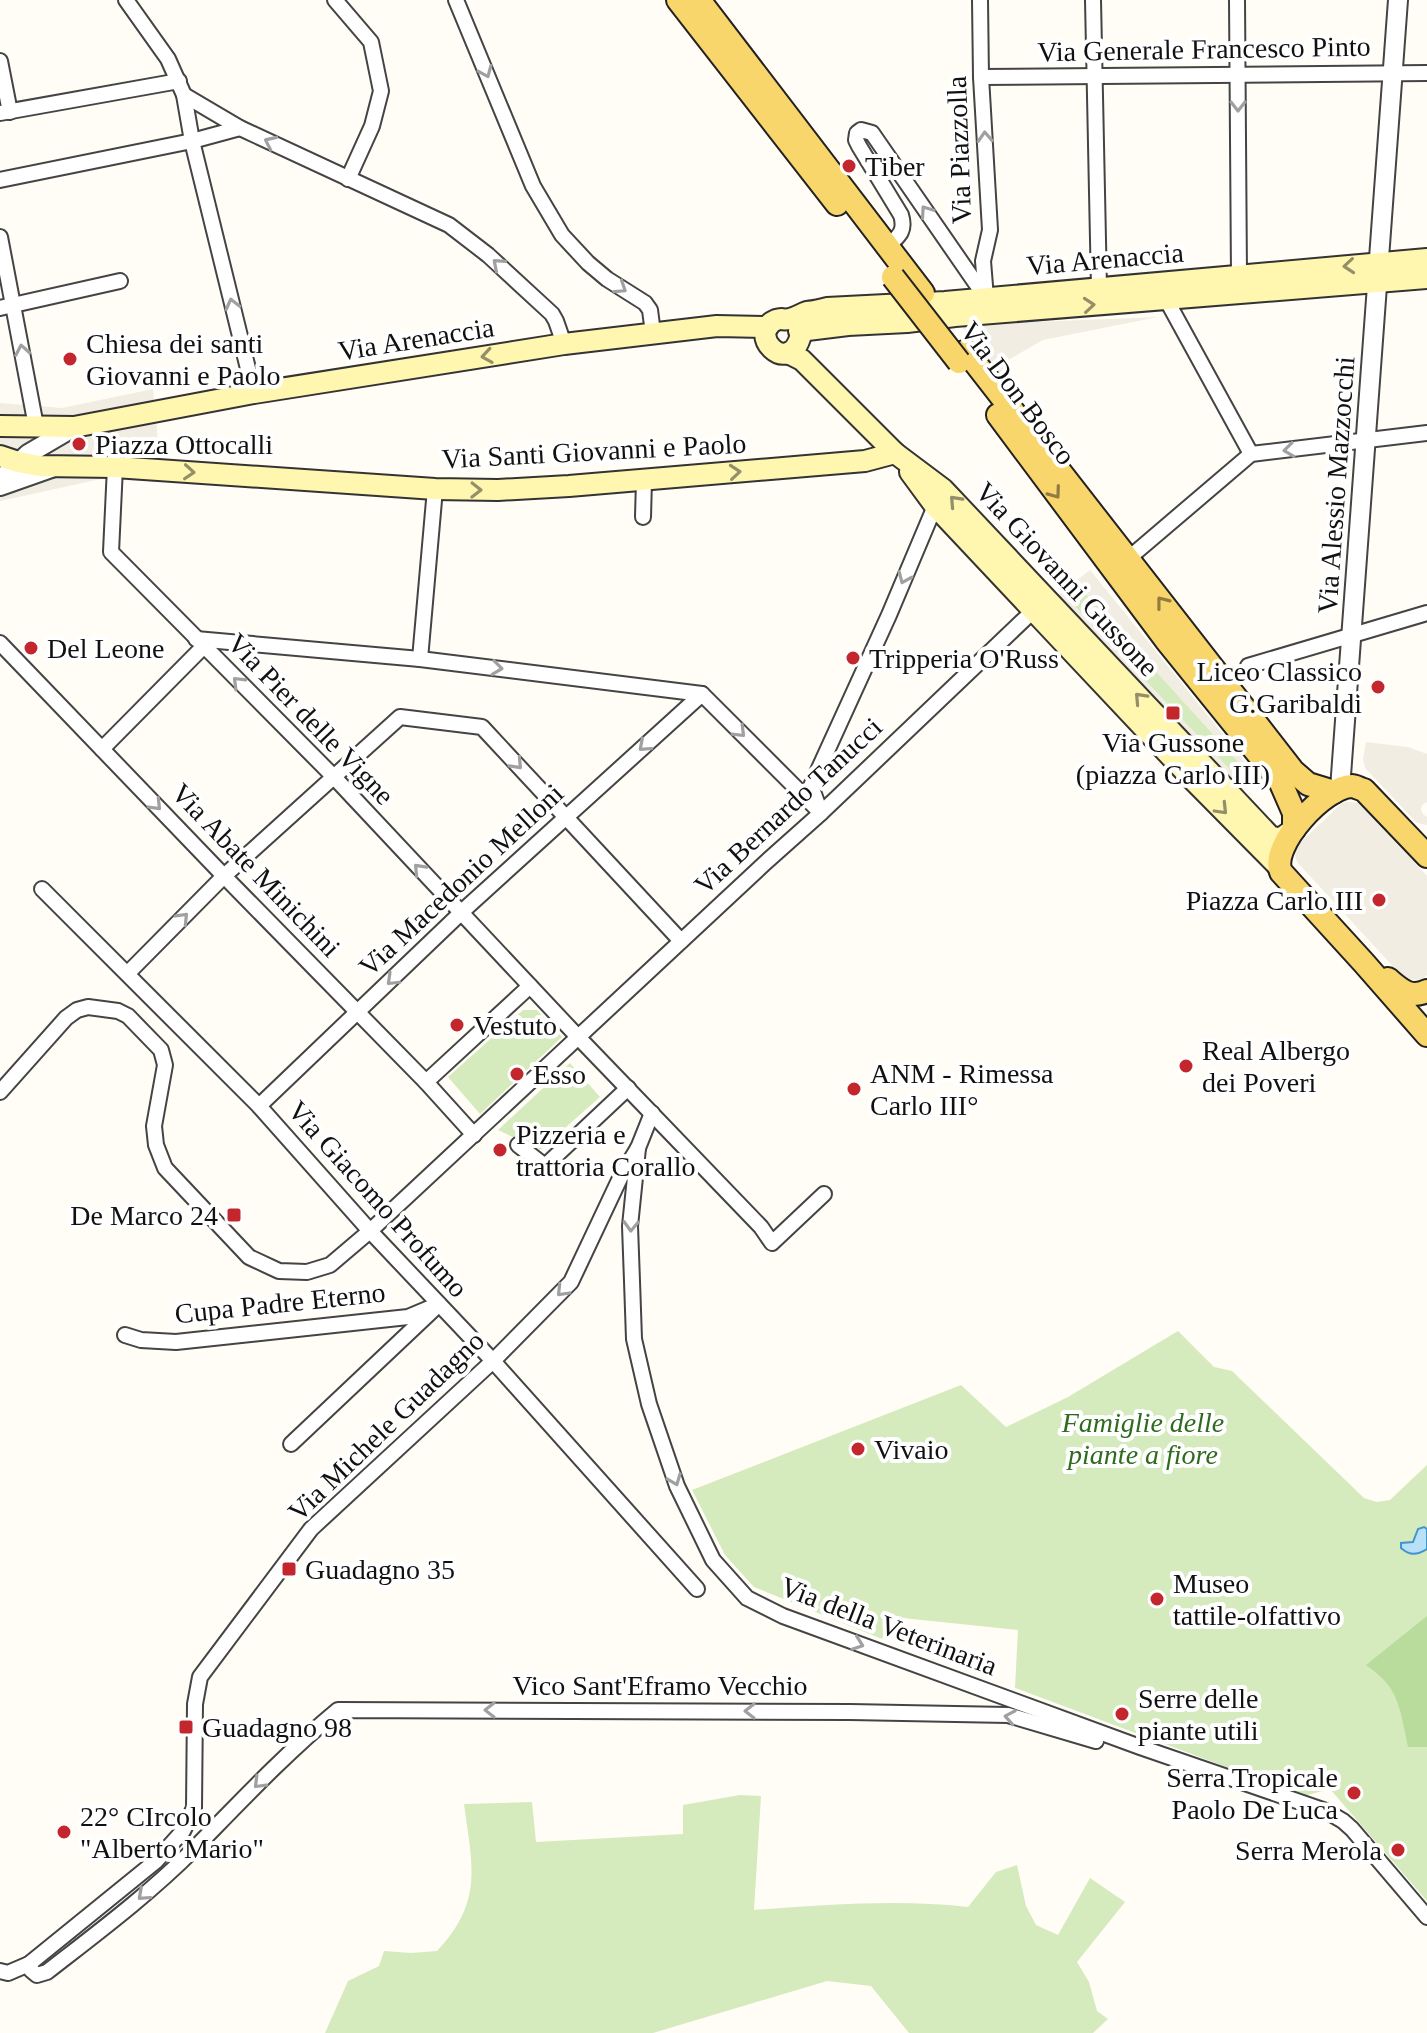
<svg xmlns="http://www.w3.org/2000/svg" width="1427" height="2033" font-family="'Times New Roman',serif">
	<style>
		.green { fill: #d5ebbd }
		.forest { fill: #b9dc9c }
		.plaza { fill: #f1ede2; fill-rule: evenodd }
		.water { fill: #b9e0f7; stroke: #3f96cf; stroke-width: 2 }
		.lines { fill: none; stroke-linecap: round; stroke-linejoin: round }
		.minor-casing { stroke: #444; stroke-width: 18 }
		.tertiary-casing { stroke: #444; stroke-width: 22 }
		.secondary-casing { stroke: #333; stroke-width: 24 }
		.primary-casing { stroke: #222; stroke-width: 26 }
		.minor { stroke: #fff; stroke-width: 14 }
		.tertiary { stroke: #fff; stroke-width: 18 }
		.secondary { stroke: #fff6b0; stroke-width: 20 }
		.primary { stroke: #f9d66b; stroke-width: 22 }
		.primary-bridge-casing { stroke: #222; stroke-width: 26; stroke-linecap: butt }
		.primary-bridge { stroke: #f9d66b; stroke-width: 22 }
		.oneway { stroke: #a0a0a0 }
		.oneway2 { stroke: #948f68 }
		.oneway3 { stroke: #917d42 }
		.poi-dot { fill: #c4262e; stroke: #fff; stroke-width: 3 }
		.labels { text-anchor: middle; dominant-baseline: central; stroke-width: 8; stroke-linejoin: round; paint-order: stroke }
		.street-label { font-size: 28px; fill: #111; stroke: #fff }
		.poi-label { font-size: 28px; fill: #111; stroke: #fff; text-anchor: start }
		.park-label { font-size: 28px; font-style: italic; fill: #2f6b1f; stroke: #fff }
	</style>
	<rect width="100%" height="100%" fill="#fffdf5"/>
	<g class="green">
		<path d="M1076,583l166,183 -8,8 -171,-180z"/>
		<path d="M523,1010h14l25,27 -82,77 -32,-37z"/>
		<path d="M570,1063l30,34 -60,53 -42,-20z"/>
		<path d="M1178,1331l36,36 18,4 132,127 13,4 13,-2 37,-35v436l-97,-112 -26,7 -289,-108 3,-58 -125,-13 -11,22 -128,-52 -29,-32 -33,-65 269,-105 45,42 62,-30z"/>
		<path d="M740,1795l21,1 -7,114c71,-5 142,-11 214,-3l28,-35 21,-7 9,41 10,19 22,10 32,-57 35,24 -48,60 12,20 8,29 11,8 -15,14h-184l-38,-47 -44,-5 -174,52h-328l23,-52 31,-15 5,-15 27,2 26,-2c47,-50 35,-86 27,-147l68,-2 4,40 147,-8v-29z"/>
	</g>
	<path class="forest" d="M1427,1616v131h-19c-4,-18 -7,-42 -17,-58 -6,-10 -16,-17 -25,-24z"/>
	<g class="plaza">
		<path d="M1158,317l-115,23 -33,19 -11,17 -38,-51z"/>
		<path d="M153,389l9,93 -61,-3 -101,22v-98l62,5z"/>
		<path d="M1090,570l157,194 -13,16 -177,-184zM1077,584l164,181 -7,9 -171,-180z"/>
		<path d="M1366,742l42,5 19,7v48l-5,3 -1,5 2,4 4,3v8l-10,-2 -52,-55 -2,-9z"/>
		<path d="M1347,802l11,1 4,4 65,69v99l-5,4 -9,1 -13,-6 -103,-112 -2,-7 2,-8 5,-6 40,-38z"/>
	</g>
	<path class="water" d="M1424,1527l3,2v20c-10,6 -17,7 -26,-1v-5l12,-1 5,-13z"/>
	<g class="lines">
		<g class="minor-casing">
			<g id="minor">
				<path d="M126,0l42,59 16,36 8,46 62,252"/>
				<path d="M335,0l36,42 10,49 -9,35 -24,53"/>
				<path d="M456,0l77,186 29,49 26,28 19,16 38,24 5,7 3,23"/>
				<path d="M980,0l1,77 9,153 -7,31 3,37"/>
				<path d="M1093,0l6,288"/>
				<path d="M1237,0l2,276"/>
				<path d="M0,61l10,51"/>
				<path d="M981,77l446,-4"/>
				<path d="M184,95l56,33 209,97 39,30 64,59 4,7 8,23"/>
				<path d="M0,113l179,-32"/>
				<path d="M0,180l192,-39 48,-13"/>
				<path d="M0,237l36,189"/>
				<path d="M888,246c11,-10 18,-15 13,-31l-42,-69 -3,-6 1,-7 4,-3 11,3 114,165"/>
				<path d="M1166,299l85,155"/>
				<path d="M0,308l120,-27"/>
				<path d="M115,467l-4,85 222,224 245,261 183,190 11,16 52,-49"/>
				<path d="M643,517l1,-37"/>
				<path d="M1129,558l122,-104 176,-21"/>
				<path d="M196,639l224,20 282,35 119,119"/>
				<path d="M0,643l224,233 202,206 48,53"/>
				<path d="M420,659l15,-170"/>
				<path d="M1248,666l179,-53"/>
				<path d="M102,749l101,-102"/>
				<path d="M818,805l-7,-19 78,-171 46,-109"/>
				<path d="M42,889l217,217 111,125 123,130 204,228"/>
				<path d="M128,973l96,-97 176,-159 82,10 199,214"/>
				<path d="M426,1082l104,-96"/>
				<path d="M0,1092l66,-74 11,-8 11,-3 30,4 10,5 33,34 4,15 -11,61 2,19 9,23 84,89 30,14 28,1 23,-7 40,-34 395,-368 56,-50 212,-202"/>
				<path d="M259,1106l207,-198 236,-214"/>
				<path d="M518,1145l27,21 83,-78"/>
				<path d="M638,1148l-8,78 2,55 2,58 15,65 28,82 36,74 34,38 36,18 357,131 186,64 17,10 9,8 75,88"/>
				<path d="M125,1335l16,5 35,2 232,-25 31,-13"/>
				<path d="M291,1444l142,-134"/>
				<path d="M29,1964l2,6 6,5 10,-3c50,-39 101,-77 146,-122 47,-48 93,-97 145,-140l512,2 158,3 88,26"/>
				<path d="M0,1971l8,2 21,-9 127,-103 27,-30 11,-23 1,-104 5,-27 111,-148 182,-168 78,-79 50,-106 17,-28 14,-35"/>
			</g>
		</g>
		<g class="tertiary-casing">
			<g id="tertiary">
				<path d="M0,480l28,-26 46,-27"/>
				<path d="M0,486l54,-19"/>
				<path d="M1340,789l58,-789"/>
			</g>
		</g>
		<g class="secondary-casing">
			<g id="secondary">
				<path d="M799,331l49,-6 59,-3 48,-6 472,-38"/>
				<path d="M800,338c-13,39 -54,-5 -24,-18 9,-3 4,1 13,-1 6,-1 12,-5 18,-7 7,-1 13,-2 20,-4l118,-6 482,-43"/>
				<path d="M788,353l14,7 93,93 48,36 327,347 10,3 14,-10"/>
				<path d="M0,426l74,1 180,-34 310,-49 153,-18 51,1"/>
				<path d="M0,456l18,6 22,4 75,1 320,22 63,1 71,-4 296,-25 30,-8"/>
				<path d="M910,472l25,34 257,273 86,87"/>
			</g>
		</g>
		<g class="primary-casing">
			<g id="primary">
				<path d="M678,0l159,204"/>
				<path d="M699,0l224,293"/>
				<path d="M966,351l327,420 15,13 26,8"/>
				<path d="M998,415l168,225 114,141 14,32v16"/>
				<path d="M1427,856l-63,-66c-4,-1 -9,-4 -12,-4 -27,0 -83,60 -71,86l83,91 63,72"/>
				<path d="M1388,979c13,11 22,20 39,12"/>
			</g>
		</g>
		<use href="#minor" class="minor"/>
		<use href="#tertiary" class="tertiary"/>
		<use href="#secondary" class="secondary"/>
		<use href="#primary" class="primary"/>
		<g class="primary-bridge-casing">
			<path id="primary-bridge" d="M893,277l66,85"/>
		</g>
		<use href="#primary-bridge" class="primary-bridge"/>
	</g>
	<defs><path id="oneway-chevron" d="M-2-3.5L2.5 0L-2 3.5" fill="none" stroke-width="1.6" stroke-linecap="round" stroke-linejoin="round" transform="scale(2)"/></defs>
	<g class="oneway">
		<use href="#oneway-chevron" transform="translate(486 72) rotate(67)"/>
		<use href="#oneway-chevron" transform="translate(1238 106) rotate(90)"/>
		<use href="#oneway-chevron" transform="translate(985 137) rotate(-93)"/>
		<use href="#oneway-chevron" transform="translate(270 142) rotate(-155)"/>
		<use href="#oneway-chevron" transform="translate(926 211) rotate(-125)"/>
		<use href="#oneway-chevron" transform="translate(498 264) rotate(-139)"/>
		<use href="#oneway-chevron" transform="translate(621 288) rotate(33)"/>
		<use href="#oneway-chevron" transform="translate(232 304) rotate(-104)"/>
		<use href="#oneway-chevron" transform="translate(22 350) rotate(-100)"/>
		<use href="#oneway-chevron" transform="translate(1289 450) rotate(173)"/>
		<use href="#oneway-chevron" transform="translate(904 578) rotate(113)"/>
		<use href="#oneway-chevron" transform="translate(497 668) rotate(7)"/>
		<use href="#oneway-chevron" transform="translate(238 682) rotate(-135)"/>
		<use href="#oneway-chevron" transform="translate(740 732) rotate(45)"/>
		<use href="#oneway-chevron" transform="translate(644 746) rotate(138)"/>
		<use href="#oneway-chevron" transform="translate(517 764) rotate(47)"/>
		<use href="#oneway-chevron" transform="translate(156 805) rotate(46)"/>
		<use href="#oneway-chevron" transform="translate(419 869) rotate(-133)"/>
		<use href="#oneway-chevron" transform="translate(183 918) rotate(-46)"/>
		<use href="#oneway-chevron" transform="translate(392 980) rotate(136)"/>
		<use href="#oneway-chevron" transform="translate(631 1226) rotate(92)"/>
		<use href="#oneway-chevron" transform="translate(562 1291) rotate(134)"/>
		<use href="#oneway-chevron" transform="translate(675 1480) rotate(69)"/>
		<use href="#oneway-chevron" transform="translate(858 1644) rotate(20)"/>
		<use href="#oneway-chevron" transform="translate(490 1710) rotate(-180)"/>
		<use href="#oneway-chevron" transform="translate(750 1711) rotate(-180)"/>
		<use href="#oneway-chevron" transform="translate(1010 1717) rotate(-170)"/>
		<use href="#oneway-chevron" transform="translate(259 1783) rotate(135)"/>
		<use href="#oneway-chevron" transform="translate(143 1895) rotate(138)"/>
	</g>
	<g class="oneway2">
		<use href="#oneway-chevron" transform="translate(1349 266) rotate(175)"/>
		<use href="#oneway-chevron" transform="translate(1089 305) rotate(-5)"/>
		<use href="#oneway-chevron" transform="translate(487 356) rotate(171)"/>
		<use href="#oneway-chevron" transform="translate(189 472) rotate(4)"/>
		<use href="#oneway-chevron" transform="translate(735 472) rotate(-5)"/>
		<use href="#oneway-chevron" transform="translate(476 490) rotate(1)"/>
		<use href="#oneway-chevron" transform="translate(955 501) rotate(-133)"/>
		<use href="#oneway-chevron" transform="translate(1140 698) rotate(-133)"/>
		<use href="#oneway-chevron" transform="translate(1222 809) rotate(46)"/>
	</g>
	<g class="oneway3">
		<use href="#oneway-chevron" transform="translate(1055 493) rotate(54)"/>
		<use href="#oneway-chevron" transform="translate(1162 602) rotate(-128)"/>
	</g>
	<g class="poi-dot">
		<circle cx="849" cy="166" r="8"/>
		<circle cx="70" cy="359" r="8"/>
		<circle cx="79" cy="444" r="8"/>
		<circle cx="31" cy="648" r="8"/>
		<circle cx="853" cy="658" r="8"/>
		<circle cx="1378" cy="687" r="8"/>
		<rect x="1165" y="705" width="16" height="16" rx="4"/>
		<circle cx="1379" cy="900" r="8"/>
		<circle cx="457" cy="1025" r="8"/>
		<circle cx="1186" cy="1066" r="8"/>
		<circle cx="517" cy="1074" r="8"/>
		<circle cx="854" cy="1089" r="8"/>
		<circle cx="500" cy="1150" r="8"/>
		<rect x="226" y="1207" width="16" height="16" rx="4"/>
		<circle cx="858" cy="1449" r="8"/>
		<rect x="281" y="1561" width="16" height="16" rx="4"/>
		<circle cx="1157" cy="1599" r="8"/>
		<circle cx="1122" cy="1714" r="8"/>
		<rect x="178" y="1719" width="16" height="16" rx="4"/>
		<circle cx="1354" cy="1793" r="8"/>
		<circle cx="64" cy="1832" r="8"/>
		<circle cx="1398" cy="1850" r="8"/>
	</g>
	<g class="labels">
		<g class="street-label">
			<text transform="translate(1204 49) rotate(-1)">Via Generale Francesco Pinto</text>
			<text transform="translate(959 150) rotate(-92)">Via Piazzolla</text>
			<text transform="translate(1105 259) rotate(-5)">Via Arenaccia</text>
			<text transform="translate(416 339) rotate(-9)">Via Arenaccia</text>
			<text transform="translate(1018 393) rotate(53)">Via Don Bosco</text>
			<text transform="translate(594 451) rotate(-3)">Via Santi Giovanni e Paolo</text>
			<text transform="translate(1336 485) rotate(-86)">Via Alessio Mazzocchi</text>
			<text transform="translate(1067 579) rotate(47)">Via Giovanni Gussone</text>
			<text transform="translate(311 719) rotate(46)">Via Pier delle Vigne</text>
			<text transform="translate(788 806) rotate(-43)">Via Bernardo Tanucci</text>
			<text transform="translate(256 870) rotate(46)">Via Abate Minichini</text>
			<text transform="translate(461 880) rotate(-43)">Via Macedonio Melloni</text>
			<text transform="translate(378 1199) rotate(48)">Via Giacomo Profumo</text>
			<text transform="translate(280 1303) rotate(-6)">Cupa Padre Eterno</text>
			<text transform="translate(386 1426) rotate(-44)">Via Michele Guadagno</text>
			<text transform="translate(889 1626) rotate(21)">Via della Veterinaria</text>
			<text x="660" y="1685">Vico Sant'Eframo Vecchio</text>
		</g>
		<g class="poi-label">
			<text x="865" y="166">Tiber</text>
			<text x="86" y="343">Chiesa dei santi<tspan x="86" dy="32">Giovanni e Paolo</tspan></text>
			<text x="95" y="444">Piazza Ottocalli</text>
			<text x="47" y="648">Del Leone</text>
			<text x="869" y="658">Tripperia O'Russ</text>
			<text x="1362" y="671" text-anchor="end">Liceo Classico<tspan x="1362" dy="32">G.Garibaldi</tspan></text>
			<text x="1173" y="742" text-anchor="middle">Via Gussone<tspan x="1173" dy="32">(piazza Carlo III)</tspan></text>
			<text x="1363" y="900" text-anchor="end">Piazza Carlo III</text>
			<text x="473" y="1025">Vestuto</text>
			<text x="1202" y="1050">Real Albergo<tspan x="1202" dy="32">dei Poveri</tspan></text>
			<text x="870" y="1073">ANM - Rimessa<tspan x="870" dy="32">Carlo III°</tspan></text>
			<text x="533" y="1074">Esso</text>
			<text x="516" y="1134">Pizzeria e<tspan x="516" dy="32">trattoria Corallo</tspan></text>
			<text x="218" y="1215" text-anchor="end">De Marco 24</text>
			<text x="874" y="1449">Vivaio</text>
			<text x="305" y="1569">Guadagno 35</text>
			<text x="1173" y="1583">Museo<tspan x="1173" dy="32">tattile-olfattivo</tspan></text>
			<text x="1138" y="1698">Serre delle<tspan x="1138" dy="32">piante utili</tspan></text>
			<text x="202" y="1727">Guadagno 98</text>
			<text x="1338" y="1777" text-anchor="end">Serra Tropicale<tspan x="1338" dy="32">Paolo De Luca</tspan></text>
			<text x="80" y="1816">22° CIrcolo<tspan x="80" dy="32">"Alberto Mario"</tspan></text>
			<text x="1382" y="1850" text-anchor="end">Serra Merola</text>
		</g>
		<g class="park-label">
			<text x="1143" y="1422">Famiglie delle<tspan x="1143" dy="32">piante a fiore</tspan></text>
		</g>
	</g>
</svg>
